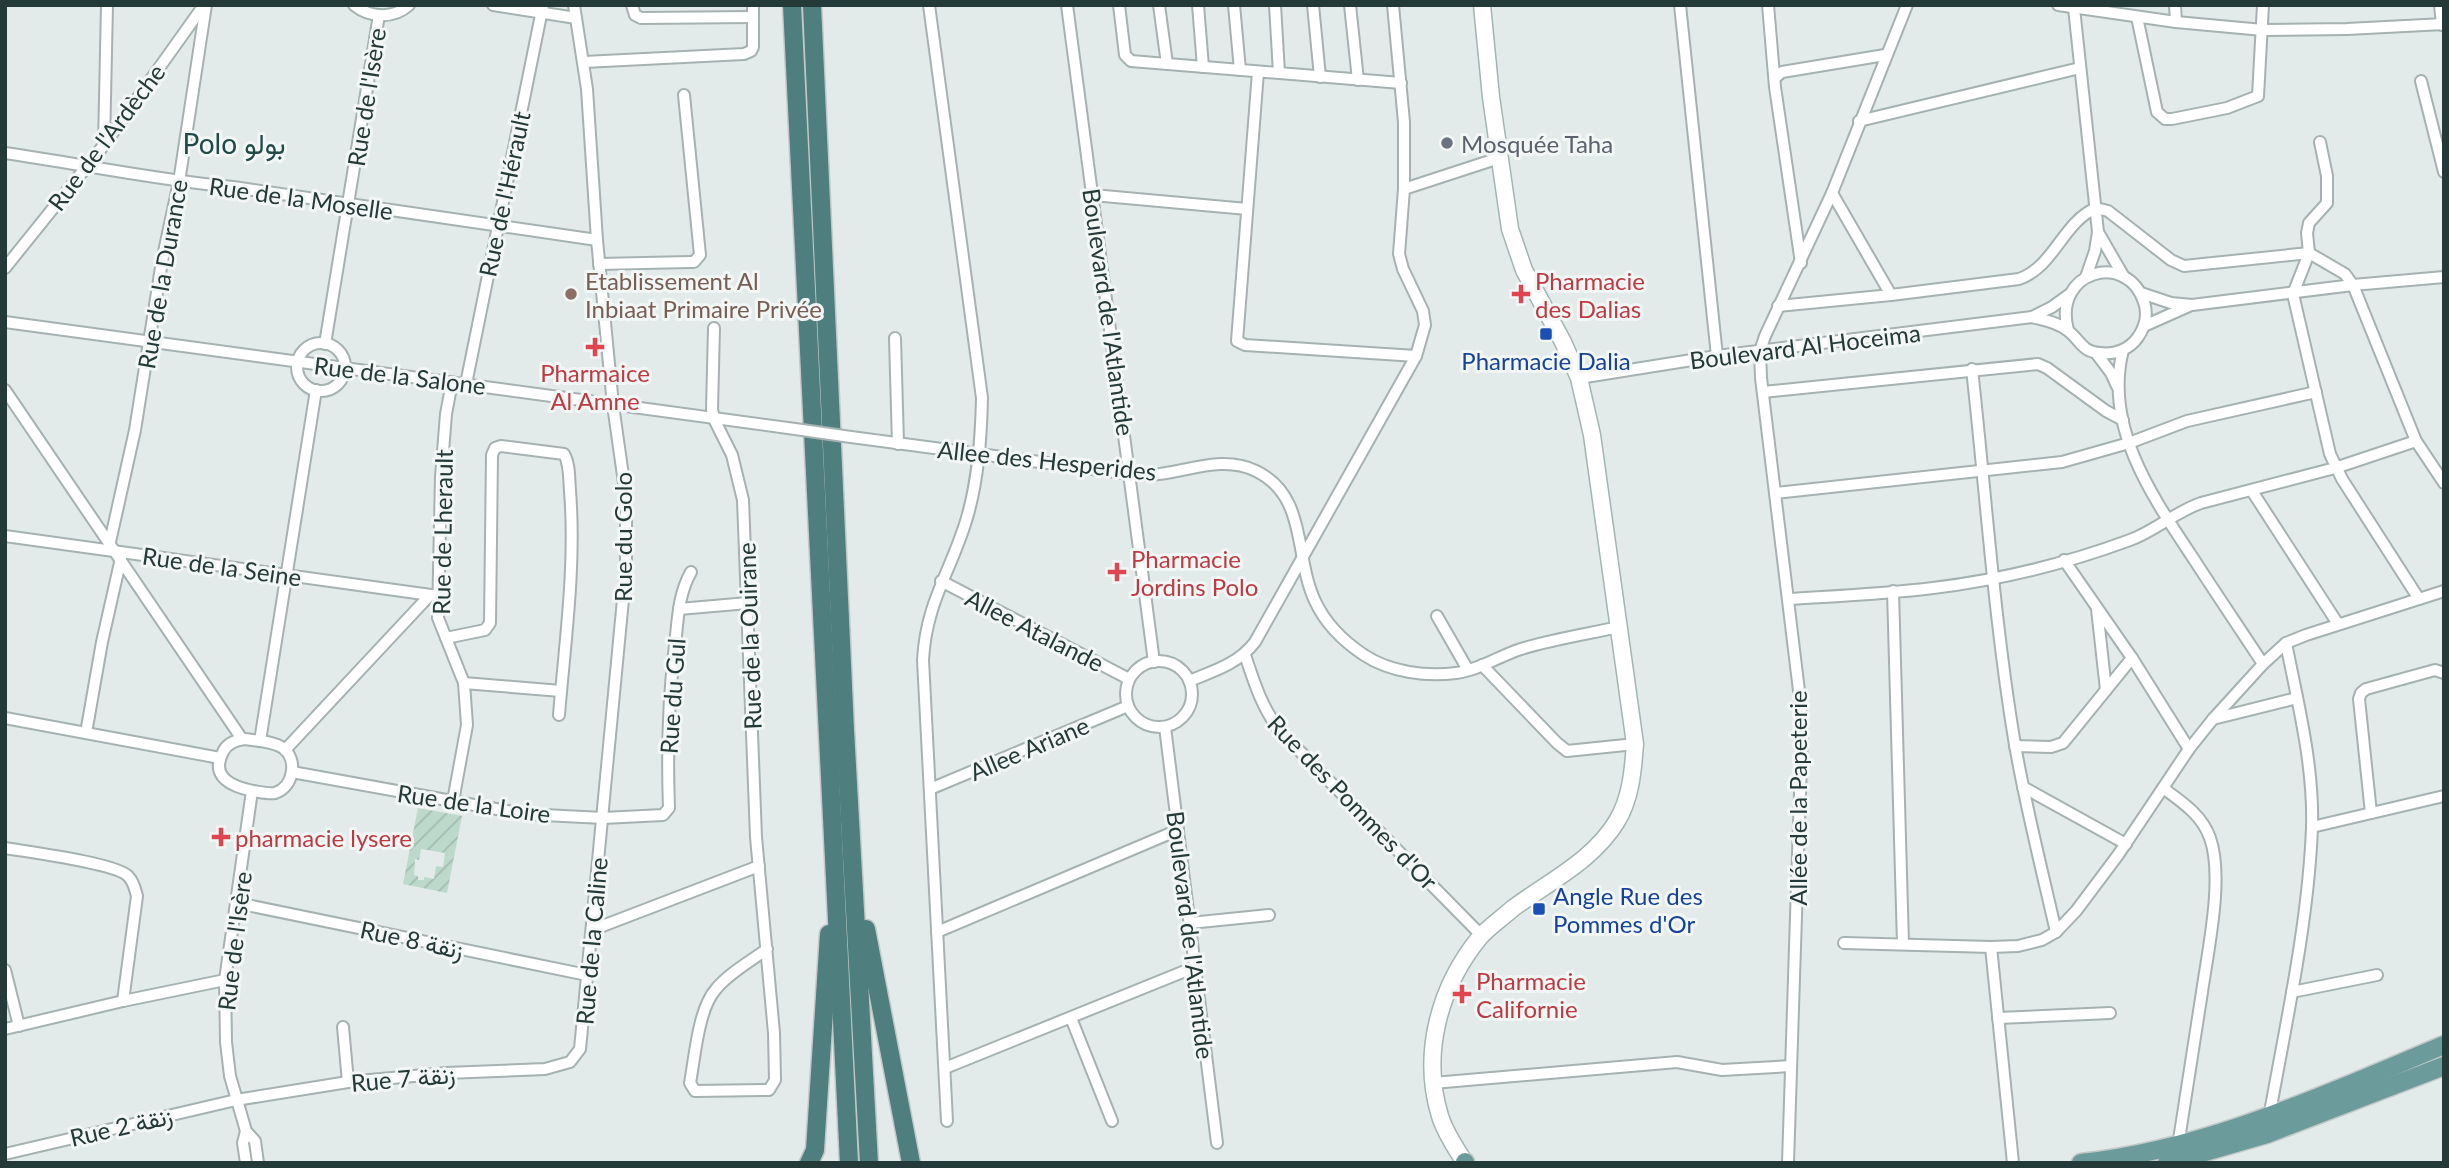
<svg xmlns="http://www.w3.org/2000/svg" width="2449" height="1168" font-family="Lato,Vazirmatn,sans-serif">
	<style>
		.garden { fill: url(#garden-furrows); fill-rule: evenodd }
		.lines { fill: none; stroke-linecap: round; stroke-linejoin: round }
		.minor-casing { stroke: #a5b2b1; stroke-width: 14 }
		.secondary-casing { stroke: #a2b5b3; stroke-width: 19 }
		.primary-casing { stroke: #c2c8c8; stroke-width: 21 }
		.trunk-casing { stroke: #c2c8c8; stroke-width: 21 }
		.minor { stroke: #fff; stroke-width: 10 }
		.secondary { stroke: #fff; stroke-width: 16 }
		.primary { stroke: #6b9b9a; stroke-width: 18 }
		.trunk { stroke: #4f7e7e; stroke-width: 18 }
		.minor-bridge-casing { stroke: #a5b2b1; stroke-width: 14; stroke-linecap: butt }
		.minor-bridge { stroke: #fff; stroke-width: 10 }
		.worship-dot { fill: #6b7280; stroke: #f2f7f6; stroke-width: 2.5 }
		.education-dot { fill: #8d6e63; stroke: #f2f7f6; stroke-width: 2.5 }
		.health-dot { fill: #e0444e; stroke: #f2f7f6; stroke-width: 2.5 }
		.transit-dot { fill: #1a4fb4; stroke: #f2f7f6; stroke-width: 2.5 }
		.labels { text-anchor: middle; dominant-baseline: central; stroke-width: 6; stroke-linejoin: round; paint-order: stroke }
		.street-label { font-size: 24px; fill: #243a39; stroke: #f2f7f6 }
		.worship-label { font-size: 24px; fill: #5b616d; stroke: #f2f7f6; text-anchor: start }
		.education-label { font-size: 24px; fill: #785e54; stroke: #f2f7f6; text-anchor: start }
		.health-label { font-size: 24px; fill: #be3a42; stroke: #f2f7f6; text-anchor: start }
		.transit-label { font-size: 24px; fill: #164399; stroke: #f2f7f6 }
		.quarter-label { font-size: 28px; fill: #224a49; stroke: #f2f7f6 }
	</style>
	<defs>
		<pattern id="garden-furrows" width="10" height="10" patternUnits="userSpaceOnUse" patternTransform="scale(1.75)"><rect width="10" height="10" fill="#bdd9cb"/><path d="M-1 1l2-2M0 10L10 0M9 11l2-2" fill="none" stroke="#a2bbaf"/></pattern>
	</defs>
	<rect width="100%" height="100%" fill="#e2ebe9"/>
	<path class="garden" d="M418,808l44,8 -15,77 -44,-9zM421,849l24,4 -2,14 -7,-1 -2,13 -10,-2v3h-6v-4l-4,-1 1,-16 4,1z"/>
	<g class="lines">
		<g class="minor-casing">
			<g id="minor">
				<path d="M354,5c16,13 40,14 55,0"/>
				<path d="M493,5l83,13"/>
				<path d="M632,5l3,10 6,3 112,-1"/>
				<path d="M929,5l53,393c-1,42 -4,84 -16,123 -16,52 -40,82 -43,139l24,461"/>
				<path d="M1067,5l87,657"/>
				<path d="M1119,5l6,50 6,6 270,22"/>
				<path d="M1159,5l8,59"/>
				<path d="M1198,5l5,62"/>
				<path d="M1234,5l6,65"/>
				<path d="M1275,5l4,68"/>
				<path d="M1313,5l7,72"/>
				<path d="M1350,5l8,75"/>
				<path d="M1680,5l37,351"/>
				<path d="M1768,5l7,82 26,176"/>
				<path d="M2058,5l118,17 87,8 84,-1 97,-5"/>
				<path d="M2175,5l1,17"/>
				<path d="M2440,5l2,20"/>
				<path d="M2074,8l24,224 -3,19 -9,26"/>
				<path d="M2137,17l20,95 8,7h7l55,-11 31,-12 5,-91"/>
				<path d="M584,62l160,-8 7,-3 2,-4v-42"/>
				<path d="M1258,72l-21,269 8,4 171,11"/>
				<path d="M1776,77l6,-5 103,-17"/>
				<path d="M2421,81l23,91"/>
				<path d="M1859,121l221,-53"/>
				<path d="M2320,142l7,34v27l-18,20 -2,10 2,20 -16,41 37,160 12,25 77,120"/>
				<path d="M104,145l3,-140"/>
				<path d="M5,153c76,11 152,27 228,34l364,53"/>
				<path d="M1404,189l95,-31"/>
				<path d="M1832,193l59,102"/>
				<path d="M1093,195l154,14"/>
				<path d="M2098,232l26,45"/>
				<path d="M599,264l91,-2h4l6,-7 -16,-160"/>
				<path d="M5,268l99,-123 100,-140"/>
				<path d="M2141,293l30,10 21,2 161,-20 91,-8"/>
				<path d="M1778,306l113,-11 128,-16c35,-12 44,-57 77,-71l12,3 63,49 13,6 125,-13 36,21 8,11 63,156 28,42"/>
				<path d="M2032,317c11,3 25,5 35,13 13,9 14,22 33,23 15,2 30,-4 38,-16 7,-10 10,-23 6,-35 -17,-52 -92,-31 -76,28"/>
				<path d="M5,322l790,107"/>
				<path d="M2144,326l45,-20"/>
				<path d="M714,328l-2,81 2,10 18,36 11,45 13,337 18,196 1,47 -6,10 -74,1 -5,-8c5,-26 8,-74 26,-94 13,-16 35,-28 51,-40"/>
				<path d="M895,338l3,106"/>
				<circle cx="321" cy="367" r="24"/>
				<path d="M325,344l54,-329"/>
				<path d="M2123,350c-20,78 31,149 72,211 22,34 45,68 68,103"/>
				<path d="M2096,353l15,20 6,13"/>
				<path d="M1972,369c14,126 22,251 43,376 11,63 27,125 41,187"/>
				<path d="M1579,378l138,-22 315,-39 20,-10 18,-13"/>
				<path d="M452,382l-6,32 -5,63 -3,141 26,65 3,42 -14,76"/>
				<path d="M466,384l77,-379"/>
				<path d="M5,390l237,349"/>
				<path d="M1763,392l275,-28 9,4 59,43 17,9"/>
				<path d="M851,437l279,37c7,0 14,1 21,1 34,-2 71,-21 105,-4 52,25 38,86 59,130 11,24 28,40 49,54 26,17 62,22 92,18 23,-3 43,-17 65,-24 32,-10 66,-15 98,-22"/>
				<path d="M2252,491l86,133"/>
				<path d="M1776,493l286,-31 67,-19 58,-22 129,-29"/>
				<path d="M5,536l433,60"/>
				<path d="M110,542l25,-112 27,-169 17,-79 27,-177"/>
				<path d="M2064,560l68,98 57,91"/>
				<path d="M941,581l188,98"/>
				<path d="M1893,591l10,353"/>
				<path d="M1789,599c48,-3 96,-5 144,-11 66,-8 135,-25 197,-48 25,-9 45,-28 71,-37l134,-35 81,-27"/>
				<path d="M679,609l69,-6"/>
				<path d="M2097,609l9,81"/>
				<path d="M1437,616l31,54"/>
				<path d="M446,638l39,-8 5,-7 2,-168 3,-7 6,-2 63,8c6,10 5,26 6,37 6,75 -5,150 -11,224"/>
				<path d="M1245,655c9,27 17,53 35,76l201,204"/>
				<circle cx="1159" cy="694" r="33"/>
				<path d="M1482,665l75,78 10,8 68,-7"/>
				<path d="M1189,681c25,-10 49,-17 66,-39l161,-286 9,-31 -2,-14 -20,-42 -4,-15 5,-65v-67l-11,-117"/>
				<path d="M464,683l97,8"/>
				<path d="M5,718l215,40"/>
				<path d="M2213,719l84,-21"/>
				<path d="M1165,727l52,416"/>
				<path d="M86,733l16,-91 19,-84"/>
				<path d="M245,739c12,2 28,2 38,9 15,11 11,39 -8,45 -7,1 -15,-1 -22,-2 -19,-4 -44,-13 -30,-39 4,-9 13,-12 22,-13z"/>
				<path d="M260,741l56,-351"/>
				<path d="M2015,746l36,1 12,-4 69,-85"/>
				<path d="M285,750l145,-155"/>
				<path d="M292,772l232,42 79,4 60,-3 6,-7c-2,-55 -1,-108 6,-163 3,-26 3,-50 16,-73"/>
				<path d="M2023,787l103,57"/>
				<path d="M2163,788c19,14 39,27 47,50 14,39 -2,112 -8,154 -8,51 -16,103 -24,154"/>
				<path d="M930,789l198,-83"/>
				<path d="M252,791l-27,189 1,62 4,34 16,55 9,10 3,22"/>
				<path d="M2371,813l-12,-114 2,-6 5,-4 69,-19 9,3"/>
				<path d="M2312,827l132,-31"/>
				<path d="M5,848c23,4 110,15 123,28 6,6 7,13 9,20l-14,105"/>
				<path d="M237,903l350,72"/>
				<path d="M1190,923l79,-8"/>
				<path d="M592,930l167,-64"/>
				<path d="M937,932l241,-102"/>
				<path d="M1844,943l147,4 27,-1 24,-6 14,-8 20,-21 42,-56 71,-106 24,-30 50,-55 23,-21 20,-8 138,-44"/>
				<path d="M1991,947l22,216"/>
				<path d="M5,970l14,56"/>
				<path d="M2292,992l85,-17"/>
				<path d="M1071,1018l41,103"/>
				<path d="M1998,1018l112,-5"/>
				<path d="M343,1027l5,55"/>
				<path d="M5,1029l118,-28 102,-21"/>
				<path d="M945,1068l250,-101"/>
				<path d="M1433,1083l244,-21 45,8 69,-4"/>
				<path d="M2269,1118c17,-96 39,-193 43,-290 2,-62 -14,-124 -26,-185"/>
				<path d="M5,1154l231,-54 112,-18 98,-9 99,-4 25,-7 10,-13 46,-481v-71l-13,-92 -16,-165 -10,-151 -13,-84"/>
				<path d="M246,1163l-3,-20 3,-12"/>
				<path d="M1788,1163l14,-432 -2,-32 -39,-321 -1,-27 5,-15 67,-143 75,-188"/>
			</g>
		</g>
		<g class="secondary-casing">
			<path id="secondary" d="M1465,1163c-9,-15 -20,-30 -25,-47 -19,-62 -1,-129 40,-179 9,-10 22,-19 32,-28 36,-27 81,-48 105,-88 14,-23 16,-51 18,-77l-43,-309 -13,-57 -16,-36 -39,-72 -14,-41 -19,-132 -9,-92"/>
		</g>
		<g class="primary-casing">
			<g id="primary">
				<path d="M1465,1162v1"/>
				<path d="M2081,1163c129,-14 244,-69 363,-118"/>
				<path d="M2167,1163l100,-29 177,-68"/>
			</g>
		</g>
		<g class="trunk-casing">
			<g id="trunk">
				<path d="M792,5l57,1158"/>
				<path d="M812,5l33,725 24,433"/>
				<path d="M866,929l45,234"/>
				<path d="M809,1163l6,-13 14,-216"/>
			</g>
		</g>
		<use href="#minor" class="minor"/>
		<use href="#secondary" class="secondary"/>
		<use href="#primary" class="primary"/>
		<use href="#trunk" class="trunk"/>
		<g class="minor-bridge-casing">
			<path id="minor-bridge" d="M795,429l56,8"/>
		</g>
		<use href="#minor-bridge" class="minor-bridge"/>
	</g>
	<circle class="worship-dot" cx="1447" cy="143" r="7"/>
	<circle class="education-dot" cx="571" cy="294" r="7"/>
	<g class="health-dot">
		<path d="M1517.5 283.5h7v7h7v7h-7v7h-7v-7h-7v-7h7z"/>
		<path d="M591.5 336.5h7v7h7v7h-7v7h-7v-7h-7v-7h7z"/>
		<path d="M1113.5 561.5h7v7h7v7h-7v7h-7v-7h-7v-7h7z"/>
		<path d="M217.5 826.5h7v7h7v7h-7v7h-7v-7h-7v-7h7z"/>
		<path d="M1458.5 983.5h7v7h7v7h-7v7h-7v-7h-7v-7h7z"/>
	</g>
	<g class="transit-dot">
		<rect x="1539" y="327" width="14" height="14" rx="3.5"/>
		<rect x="1532" y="902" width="14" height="14" rx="3.5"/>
	</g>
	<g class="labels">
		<g class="street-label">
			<text transform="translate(366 97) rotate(-81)">Rue de l'Isère</text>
			<text transform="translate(106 137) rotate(-53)">Rue de l'Ardèche</text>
			<text transform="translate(504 194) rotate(-78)">Rue de l'Hérault</text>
			<text transform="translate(301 198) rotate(8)">Rue de la Moselle</text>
			<text transform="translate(162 274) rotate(-80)">Rue de la Durance</text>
			<text transform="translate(1109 312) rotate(82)">Boulevard de l'Atlantide</text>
			<text transform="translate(1805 346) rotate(-7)">Boulevard Al Hoceima</text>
			<text transform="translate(400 375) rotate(7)">Rue de la Salone</text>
			<text transform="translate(1047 460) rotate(6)">Allee des Hesperides</text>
			<text transform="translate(442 532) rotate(-89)">Rue de Lherault</text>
			<text transform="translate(622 537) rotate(-90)">Rue du Golo</text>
			<text transform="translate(222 566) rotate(8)">Rue de la Seine</text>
			<text transform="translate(1035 630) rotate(27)">Allee Atalande</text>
			<text transform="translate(749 636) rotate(-92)">Rue de la Ouirane</text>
			<text transform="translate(672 696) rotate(-86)">Rue du Gul</text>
			<text transform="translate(1029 748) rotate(-23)">Allee Ariane</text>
			<text transform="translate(1797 798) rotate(-90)">Allée de la Papeterie</text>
			<text transform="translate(1353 802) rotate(46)">Rue des Pommes d'Or</text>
			<text transform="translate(474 803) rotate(8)">Rue de la Loire</text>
			<text transform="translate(1191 935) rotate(83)">Boulevard de l'Atlantide</text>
			<text transform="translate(412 939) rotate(12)">Rue 8 زنقة</text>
			<text transform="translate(234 941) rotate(-83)">Rue de l'Isère</text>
			<text transform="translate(591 941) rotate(-85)">Rue de la Caline</text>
			<text transform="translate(403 1078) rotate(-5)">Rue 7 زنقة</text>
			<text transform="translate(121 1126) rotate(-13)">Rue 2 زنقة</text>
		</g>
		<g class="worship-label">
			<text x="1461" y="143">Mosquée Taha</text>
		</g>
		<g class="education-label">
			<text x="585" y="280">Etablissement Al<tspan x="585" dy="28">Inbiaat Primaire Privée</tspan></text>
		</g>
		<g class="health-label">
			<text x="1535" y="280">Pharmacie<tspan x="1535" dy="28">des Dalias</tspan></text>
			<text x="595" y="372" text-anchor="middle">Pharmaice<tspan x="595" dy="28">Al Amne</tspan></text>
			<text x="1131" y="558">Pharmacie<tspan x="1131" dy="28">Jordins Polo</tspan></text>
			<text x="235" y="837">pharmacie lysere</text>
			<text x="1476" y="980">Pharmacie<tspan x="1476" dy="28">Californie</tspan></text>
		</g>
		<g class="transit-label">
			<text x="1546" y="360">Pharmacie Dalia</text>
			<text x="1553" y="895" text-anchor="start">Angle Rue des<tspan x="1553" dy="28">Pommes d'Or</tspan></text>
		</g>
		<g class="quarter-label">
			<text x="234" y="143">Polo بولو</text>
		</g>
	</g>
	<rect width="2449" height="1168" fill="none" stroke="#243a39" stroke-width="14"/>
</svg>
